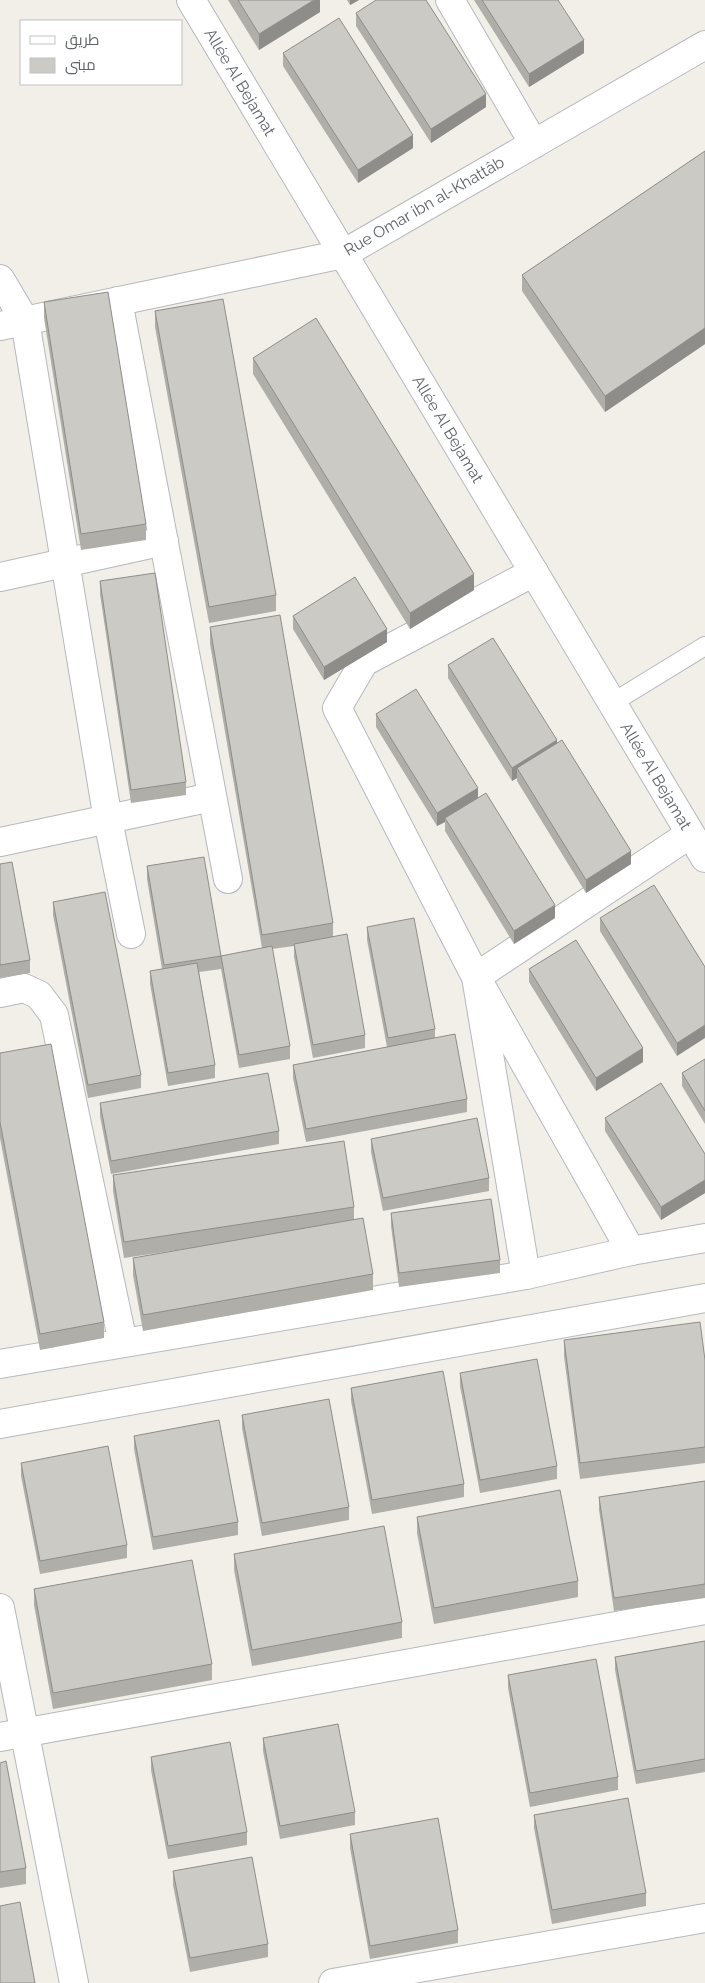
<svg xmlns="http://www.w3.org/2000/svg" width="705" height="1983" font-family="Raleway,Cairo,sans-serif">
<rect width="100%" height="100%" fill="#f1efe8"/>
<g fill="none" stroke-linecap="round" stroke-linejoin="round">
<!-- lane casing -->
<g stroke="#b5b8bc" stroke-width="20">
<polyline id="lane" points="612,703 705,646"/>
</g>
<!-- street casing -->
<g stroke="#b5b8bc" stroke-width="30">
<g id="street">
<polyline points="191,0 705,858"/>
<polyline points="450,0 534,144"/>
<polyline points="0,279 25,321 108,820 131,934"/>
<polyline points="118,301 228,879"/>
<polyline points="0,326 343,254 705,45"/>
<polyline points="534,572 364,662 337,708 476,977 631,1251"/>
<polyline points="0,577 164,541"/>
<polyline points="0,842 212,797"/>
<polyline points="0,993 24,988 39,995 54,1015 123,1343"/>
<polyline points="526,1275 476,977 690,834"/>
<polyline points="0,1608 74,1983"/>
<polyline points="0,1737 705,1610"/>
<polyline points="333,1983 705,1918"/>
</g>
</g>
<!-- secondary casing -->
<g stroke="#b6babf" stroke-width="30">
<g id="secondary">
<polyline points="0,1364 526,1275 631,1251 705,1238"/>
<polyline points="0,1424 705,1298"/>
</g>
</g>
<!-- lane -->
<use href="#lane" stroke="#fff" stroke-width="18"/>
<!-- street -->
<use href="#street" stroke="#fff" stroke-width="28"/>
<!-- secondary -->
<use href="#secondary" stroke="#fff" stroke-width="28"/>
</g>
<!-- wall -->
<g fill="#afaea9">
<polygon points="228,0 320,0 320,12 259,50"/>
<polygon points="347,0 359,0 350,5"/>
<polygon points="474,0 558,0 584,53 529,87"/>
<polygon points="356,13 486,107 431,143 356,26"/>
<polygon points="283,53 413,148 358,183 283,66"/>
<polygon points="705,151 705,344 605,412 522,291 522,275"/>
<polygon points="44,302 146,524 146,540 81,550 44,318"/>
<polygon points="155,311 276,595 276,611 209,623 155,327"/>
<polygon points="253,358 474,590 410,629 253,374"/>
<polygon points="100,581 186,782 186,795 131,803 100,594"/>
<polygon points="293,616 387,642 324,680 293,629"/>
<polygon points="210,627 333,923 333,937 365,1035 365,1048 313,1058 294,957 294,946 272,949 290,1046 290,1059 239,1068 221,969 199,972 215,1065 215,1078 168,1086 150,984 150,971 162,969 147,879 147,866 221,956 262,948 210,644"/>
<polygon points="448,665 557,743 631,864 586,893 517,781 517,778 512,781 448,678"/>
<polygon points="376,714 478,797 555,918 514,944 445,831 445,822 437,826 376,727"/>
<polygon points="0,864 30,960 30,973 0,978"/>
<polygon points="53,902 141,1075 141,1088 88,1098 53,915"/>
<polygon points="600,918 705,967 677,1056 600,931"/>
<polygon points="367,927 435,1029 435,1038 467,1099 467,1112 306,1142 293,1078 293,1065 387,1047 367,940"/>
<polygon points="529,969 643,1062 596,1091 529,982"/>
<polygon points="0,1053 104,1322 104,1338 40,1350 0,1138"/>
<polygon points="705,1059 705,1124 682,1086 682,1073"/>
<polygon points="100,1103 279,1131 279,1144 111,1174 100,1116"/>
<polygon points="605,1118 705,1154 705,1193 661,1220 605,1131"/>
<polygon points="371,1139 489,1178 489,1191 383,1211 371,1152"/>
<polygon points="113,1175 354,1207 354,1219 373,1274 373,1290 143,1331 133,1275 133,1258 211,1245 124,1258 113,1191"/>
<polygon points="391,1213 500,1260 500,1273 399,1287 391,1226"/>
<polygon points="564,1340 705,1360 705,1463 580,1479 564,1356"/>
<polygon points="460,1373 557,1466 557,1479 480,1493 460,1386"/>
<polygon points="351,1388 464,1484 464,1497 372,1514 351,1401"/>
<polygon points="242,1415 349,1507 349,1520 262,1536 242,1428"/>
<polygon points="134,1436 238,1522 238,1535 153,1550 134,1449"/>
<polygon points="21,1463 127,1545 127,1558 40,1574 21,1476"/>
<polygon points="705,1481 705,1598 614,1611 599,1510 599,1497"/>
<polygon points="417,1517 578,1581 578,1597 434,1624 417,1533"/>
<polygon points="234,1554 402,1622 402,1638 252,1666 234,1570"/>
<polygon points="34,1589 212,1664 212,1680 53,1709 34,1605"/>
<polygon points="705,1641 705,1772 636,1784 615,1670 615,1657"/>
<polygon points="508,1675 618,1777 618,1790 530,1807 508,1688"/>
<polygon points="263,1738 355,1812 355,1825 280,1839 263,1751"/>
<polygon points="151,1757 247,1832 247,1845 168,1859 151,1770"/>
<polygon points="0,1763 26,1868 26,1884 0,1888"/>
<polygon points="534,1815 646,1893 646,1906 552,1924 534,1828"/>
<polygon points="350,1834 458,1930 458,1943 370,1959 350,1848"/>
<polygon points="173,1871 268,1944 268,1957 190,1972 173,1885"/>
</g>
<!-- shaded-wall -->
<g fill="#8f8d8a">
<polygon points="314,0 320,0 320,12 259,50 259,34"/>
<polygon points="350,0 359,0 350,5"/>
<polygon points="584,40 584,53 529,87 529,74"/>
<polygon points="486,94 486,107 431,143 431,129"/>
<polygon points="413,135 413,148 358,183 358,170"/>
<polygon points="705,328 705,344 605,412 605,396"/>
<polygon points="474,574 474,590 410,629 410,613"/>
<polygon points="387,629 387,642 324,680 324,667"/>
<polygon points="557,740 557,753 517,768 517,778 512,781 512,768"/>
<polygon points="478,788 478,801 445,818 445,822 437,826 437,813"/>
<polygon points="631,851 631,864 586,893 586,880"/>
<polygon points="555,905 555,918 514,944 514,931"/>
<polygon points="705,1025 705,1038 677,1056 677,1043"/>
<polygon points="643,1048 643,1062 596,1091 596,1078"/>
<polygon points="705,1180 705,1193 661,1220 661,1207"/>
</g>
<!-- building -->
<g fill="#cccac5" stroke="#8f8d8a">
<polygon points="238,0 314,0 259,34"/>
<polygon points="376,0 426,0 486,94 431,129 356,13"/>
<polygon points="482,0 558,0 584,40 529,74"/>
<polygon points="339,18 413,135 358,170 283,53"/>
<polygon points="705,151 705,328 605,396 522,275"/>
<polygon points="108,292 146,524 81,534 44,302"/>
<polygon points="223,299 276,595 209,607 155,311"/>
<polygon points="316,318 474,574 410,613 253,358"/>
<polygon points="155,573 186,782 131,790 100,581"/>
<polygon points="355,577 387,629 324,667 293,616"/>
<polygon points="280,615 333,923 262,935 210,627"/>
<polygon points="493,638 557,740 512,768 448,665"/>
<polygon points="416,689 478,788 437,813 376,714"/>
<polygon points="562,740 631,851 586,880 517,768"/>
<polygon points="486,793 555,905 514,931 445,818"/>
<polygon points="204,857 221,956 164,965 147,866"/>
<polygon points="12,862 30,960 0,965 0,864"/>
<polygon points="654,885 705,967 705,1025 677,1043 600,918"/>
<polygon points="105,892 141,1075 88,1085 53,902"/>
<polygon points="414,918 435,1029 388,1038 367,927"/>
<polygon points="347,934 365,1035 313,1045 294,944"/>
<polygon points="576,940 643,1048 596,1078 529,969"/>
<polygon points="272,946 290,1046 239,1055 221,956"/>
<polygon points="197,963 215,1065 168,1073 150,971"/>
<polygon points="455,1034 467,1099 306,1129 293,1065"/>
<polygon points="51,1044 104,1322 40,1334 0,1122 0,1053"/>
<polygon points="705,1059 705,1111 682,1073"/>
<polygon points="268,1073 279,1131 111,1161 100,1103"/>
<polygon points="661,1083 705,1154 705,1180 661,1207 605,1118"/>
<polygon points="477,1118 489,1178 383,1198 371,1139"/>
<polygon points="344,1141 354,1207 124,1242 113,1175"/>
<polygon points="491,1199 500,1260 399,1273 391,1213"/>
<polygon points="363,1218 373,1274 143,1315 133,1258"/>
<polygon points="700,1322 705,1360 705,1447 580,1463 564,1340"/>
<polygon points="537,1359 557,1466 480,1480 460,1373"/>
<polygon points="443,1371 464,1484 372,1500 351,1388"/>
<polygon points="329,1399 349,1507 262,1523 242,1415"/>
<polygon points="219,1420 238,1522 153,1537 134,1436"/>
<polygon points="108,1446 127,1545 40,1561 21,1463"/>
<polygon points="705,1481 705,1584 614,1598 599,1497"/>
<polygon points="560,1490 578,1581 434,1608 417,1517"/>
<polygon points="384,1526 402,1622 252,1650 234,1554"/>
<polygon points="192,1560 212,1664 53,1693 34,1589"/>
<polygon points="705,1641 705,1759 636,1771 615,1657"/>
<polygon points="596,1659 618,1777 530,1793 508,1675"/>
<polygon points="338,1724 355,1812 280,1826 263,1738"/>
<polygon points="230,1742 247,1832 168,1846 151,1757"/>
<polygon points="6,1761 26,1868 0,1872 0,1763"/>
<polygon points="628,1798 646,1893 552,1910 534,1815"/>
<polygon points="438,1818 458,1930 370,1946 350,1834"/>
<polygon points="252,1857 268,1944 190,1958 173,1871"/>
<polygon points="20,1902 35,1983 0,1983 0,1906"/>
</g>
<g text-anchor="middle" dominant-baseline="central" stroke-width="5" stroke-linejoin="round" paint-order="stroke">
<!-- street labels -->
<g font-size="16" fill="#5f6368" stroke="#fff">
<text transform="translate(240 82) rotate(59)">Allée Al Bejamat</text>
<text transform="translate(424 206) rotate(-30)">Rue Omar ibn al-Khattâb</text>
<text transform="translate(448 429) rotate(59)">Allée Al Bejamat</text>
<text transform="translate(656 776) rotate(59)">Allée Al Bejamat</text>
</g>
</g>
<!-- legend -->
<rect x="20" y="20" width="162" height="65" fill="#ffffff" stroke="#bfc1c3"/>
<rect x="30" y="36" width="25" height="8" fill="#ffffff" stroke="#bfc1c3"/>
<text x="65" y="45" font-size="15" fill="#5f6368">طريق</text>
<rect x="30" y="58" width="25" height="15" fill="#cccac5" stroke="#bfc1c3"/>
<text x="65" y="70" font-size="15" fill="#5f6368">مبنى</text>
</svg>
